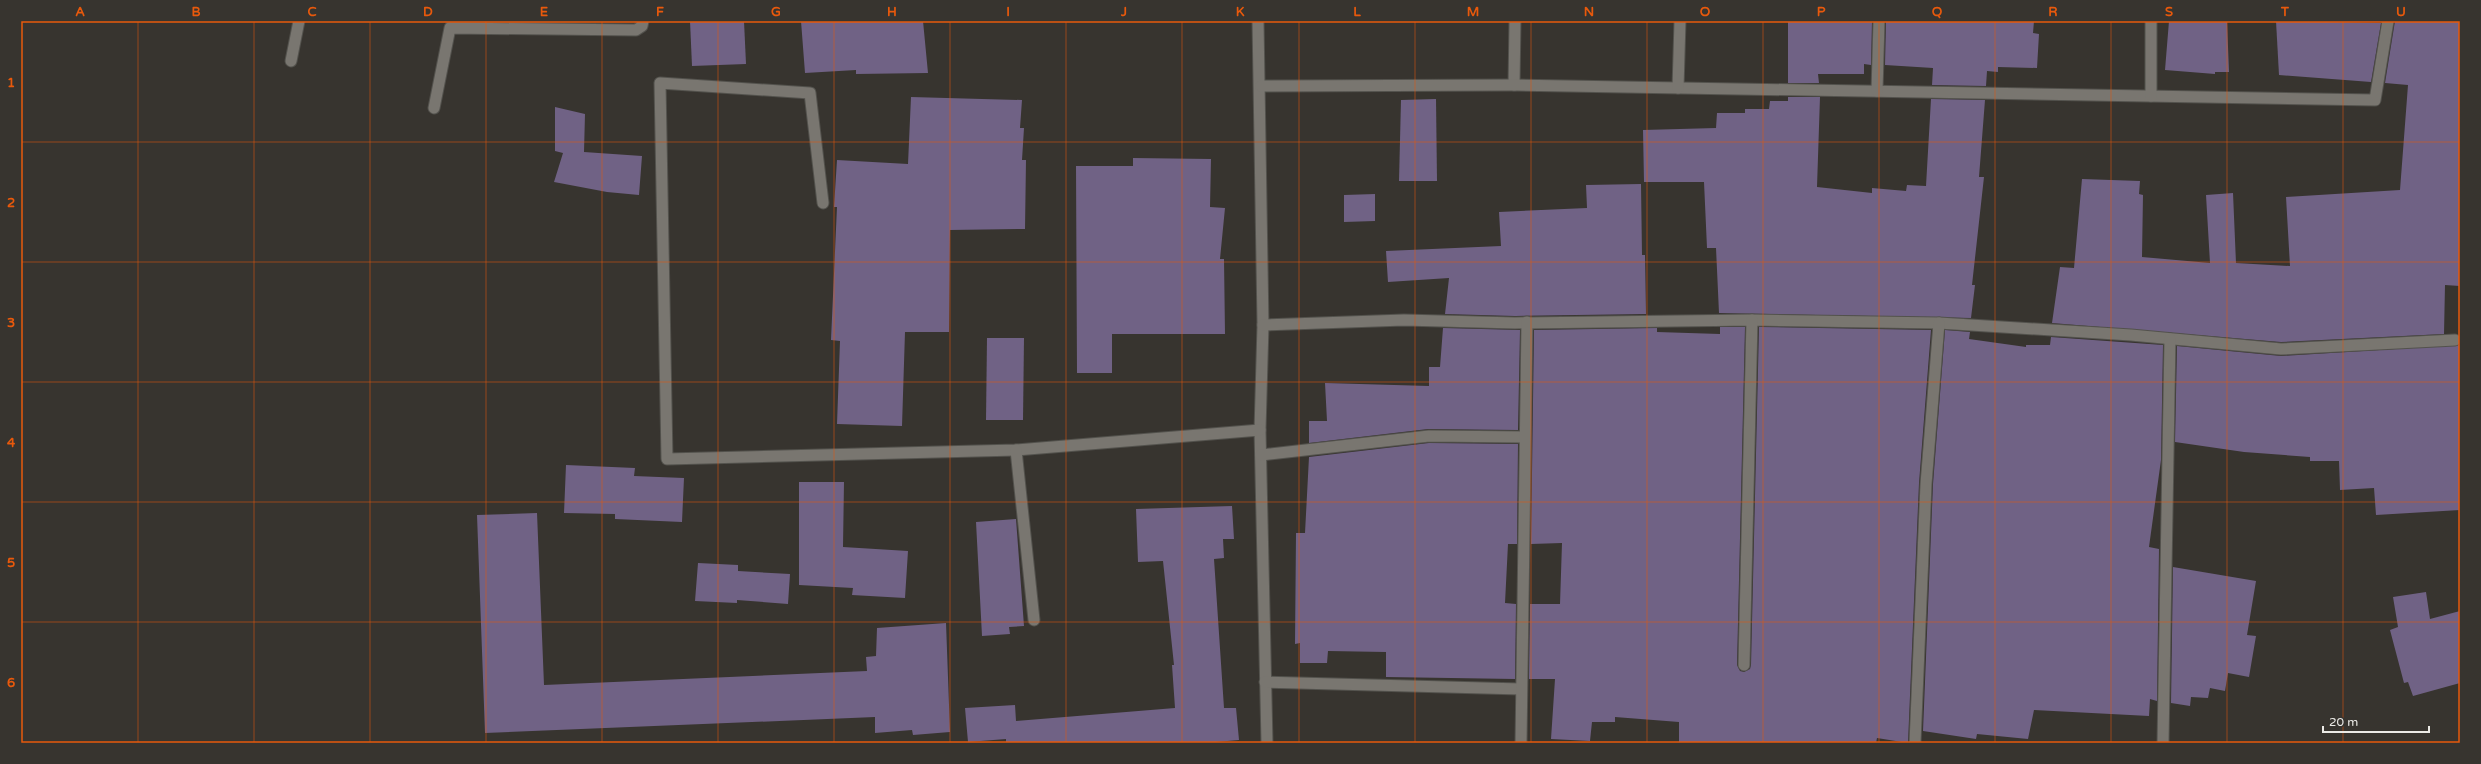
<svg xmlns="http://www.w3.org/2000/svg" width="2481" height="764" font-family="'Varela Round',sans-serif">
<rect width="100%" height="100%" fill="#37342f"/>
<!-- building -->
<g fill="#706285">
<polygon points="690,21 744,21 746,64 692,66"/>
<polygon points="801,21 923,21 928,73 856,74 856,70 805,73"/>
<polygon points="1788,21 1872,21 1871,65 1864,64 1864,74 1818,74 1819,83 1788,83"/>
<polygon points="1886,21 2034,21 2033,33 2039,34 2037,68 1998,67 1998,72 1987,71 1986,86 1932,85 1933,68 1885,65"/>
<polygon points="2169,21 2227,21 2229,72 2215,72 2215,74 2165,70"/>
<polygon points="2276,21 2381,23 2371,82 2279,75"/>
<polygon points="2395,21 2460,22 2460,286 2445,285 2444,334 2281,342 2052,323 2060,267 2074,268 2082,179 2140,181 2139,194 2143,195 2142,257 2210,263 2206,195 2233,193 2236,263 2290,266 2286,197 2400,190 2408,85 2385,83"/>
<polygon points="911,97 1022,100 1020,128 1024,128 1022,160 1026,160 1025,229 950,230 949,332 905,332 902,426 837,424 840,341 831,340 837,207 834,207 837,160 908,164"/>
<polygon points="1788,97 1820,97 1817,187 1872,193 1872,188 1906,191 1907,185 1926,186 1931,99 1985,100 1979,177 1984,177 1972,285 1975,285 1971,318 1719,313 1716,248 1707,248 1704,182 1644,182 1643,130 1716,128 1717,113 1745,113 1745,109 1769,109 1770,101 1788,101"/>
<polygon points="1436,99 1437,181 1399,181 1401,100"/>
<polygon points="555,107 585,114 584,152 642,156 639,195 607,192 554,182 563,153 555,151"/>
<polygon points="1133,158 1211,159 1210,207 1225,208 1220,259 1224,259 1225,334 1112,334 1112,373 1077,373 1076,166 1133,166"/>
<polygon points="1641,184 1642,255 1645,255 1646,314 1515,316 1445,314 1449,278 1388,282 1386,251 1501,246 1499,212 1587,208 1586,185"/>
<polygon points="1375,194 1375,221 1344,222 1344,195"/>
<polygon points="1720,327 1745,327 1737,665 1740,671 1744,672 1750,669 1751,665 1759,327 1931,330 1919,483 1908,743 1877,738 1876,743 1679,743 1679,722 1615,717 1615,722 1592,722 1590,741 1551,739 1555,679 1529,679 1530,604 1560,604 1562,543 1531,544 1534,330 1657,328 1657,332 1720,334"/>
<polygon points="1443,328 1520,330 1518,430 1428,429 1309,443 1309,421 1327,421 1325,383 1429,386 1429,367 1440,367"/>
<polygon points="1945,330 1970,332 1969,339 2026,347 2026,345 2050,345 2051,337 2163,345 2161,460 2149,547 2159,549 2157,701 2150,699 2149,716 2034,710 2028,739 1977,734 1976,739 1923,731 1933,484"/>
<polygon points="987,338 1024,338 1023,420 986,420"/>
<polygon points="2460,345 2460,510 2376,515 2374,488 2340,490 2339,461 2310,461 2310,457 2244,452 2175,442 2177,346 2281,356"/>
<polygon points="1429,443 1518,444 1517,544 1508,544 1505,603 1516,604 1515,679 1386,677 1386,652 1328,651 1327,663 1300,663 1300,643 1295,644 1296,533 1305,533 1309,457"/>
<polygon points="566,465 635,468 634,476 684,478 682,522 615,519 615,514 564,513"/>
<polygon points="799,482 844,482 843,547 908,551 905,598 852,595 853,588 799,585"/>
<polygon points="1232,506 1234,539 1223,539 1224,558 1214,559 1224,708 1236,708 1239,740 1204,743 1006,743 1006,739 968,742 965,708 1015,705 1016,721 1175,708 1172,665 1174,665 1163,561 1138,562 1136,509"/>
<polygon points="537,513 544,685 867,671 866,657 876,656 877,628 946,623 950,732 913,735 912,730 875,733 875,717 485,733 477,515"/>
<polygon points="1016,519 1024,626 1009,627 1010,634 982,636 976,522"/>
<polygon points="698,563 738,565 738,571 790,574 788,604 737,600 737,603 695,601"/>
<polygon points="2173,567 2256,581 2247,635 2256,636 2249,677 2228,673 2225,691 2210,688 2208,698 2191,697 2190,706 2171,703"/>
<polygon points="2426,592 2430,619 2460,611 2460,683 2413,696 2408,682 2404,683 2390,630 2398,627 2393,597"/>
</g>
<g fill="none" stroke-linecap="round" stroke-linejoin="round">
<!-- minor casing -->
<g stroke="#53524d" stroke-width="13">
<g id="minor">
<polyline points="1258,21 1263,325 1260,430 1267,743"/>
<polyline points="291,61 299,21"/>
<polyline points="1514,85 1515,21"/>
<polyline points="1261,86 1514,85 2375,100 2388,21"/>
<polyline points="1678,88 1680,21"/>
<polyline points="1877,91 1879,21"/>
<polyline points="2151,96 2151,21"/>
<polyline points="434,108 450,28 636,30 642,26 643,21"/>
<polyline points="823,203 810,93 660,83 667,459 1016,450 1260,430"/>
<polyline points="1263,325 1404,320 1515,323 1752,320 1939,323 2131,335 2281,349 2455,340"/>
<polyline points="1016,450 1034,620"/>
<polyline points="1261,455 1429,436 1524,437"/>
<polyline points="1744,665 1752,320"/>
<polyline points="1265,682 1521,689"/>
<polyline points="1521,743 1527,322"/>
<polyline points="1915,743 1926,484 1939,323"/>
<polyline points="2163,743 2170,339"/>
</g>
</g>
<!-- minor -->
<use href="#minor" stroke="#797670" stroke-width="11"/>
</g>
<!-- grid -->
<path fill="none" stroke="#e8590c" stroke-width="1" stroke-opacity="0.55" d="M138 21V743M254 21V743M370 21V743M486 21V743M602 21V743M718 21V743M834 21V743M950 21V743M1066 21V743M1182 21V743M1299 21V743M1415 21V743M1531 21V743M1647 21V743M1763 21V743M1879 21V743M1995 21V743M2111 21V743M2227 21V743M2343 21V743M21 142H2460M21 262H2460M21 382H2460M21 502H2460M21 622H2460"/>
<!-- border -->
<rect width="2481" height="764" fill="none" stroke="#37342f" stroke-width="44"/>
<!-- scale -->
<path d="M2323 726v6h106v-6" fill="none" stroke="#ebeae6" stroke-width="2"/>
<text x="2329" y="726" font-size="12" fill="#ebeae6" stroke="#37342f" stroke-width="3" paint-order="stroke">20 m</text>
<rect x="22" y="22" width="2437" height="720" fill="none" stroke="#e8590c" stroke-width="1.5"/>
<g font-size="13" text-anchor="middle" font-weight="bold" fill="#e8590c">
<text x="80" y="16">A</text>
<text x="196" y="16">B</text>
<text x="312" y="16">C</text>
<text x="428" y="16">D</text>
<text x="544" y="16">E</text>
<text x="660" y="16">F</text>
<text x="776" y="16">G</text>
<text x="892" y="16">H</text>
<text x="1008" y="16">I</text>
<text x="1124" y="16">J</text>
<text x="1240" y="16">K</text>
<text x="1357" y="16">L</text>
<text x="1473" y="16">M</text>
<text x="1589" y="16">N</text>
<text x="1705" y="16">O</text>
<text x="1821" y="16">P</text>
<text x="1937" y="16">Q</text>
<text x="2053" y="16">R</text>
<text x="2169" y="16">S</text>
<text x="2285" y="16">T</text>
<text x="2401" y="16">U</text>
<text x="11" y="87">1</text>
<text x="11" y="207">2</text>
<text x="11" y="327">3</text>
<text x="11" y="447">4</text>
<text x="11" y="567">5</text>
<text x="11" y="687">6</text>
</g>
</svg>
